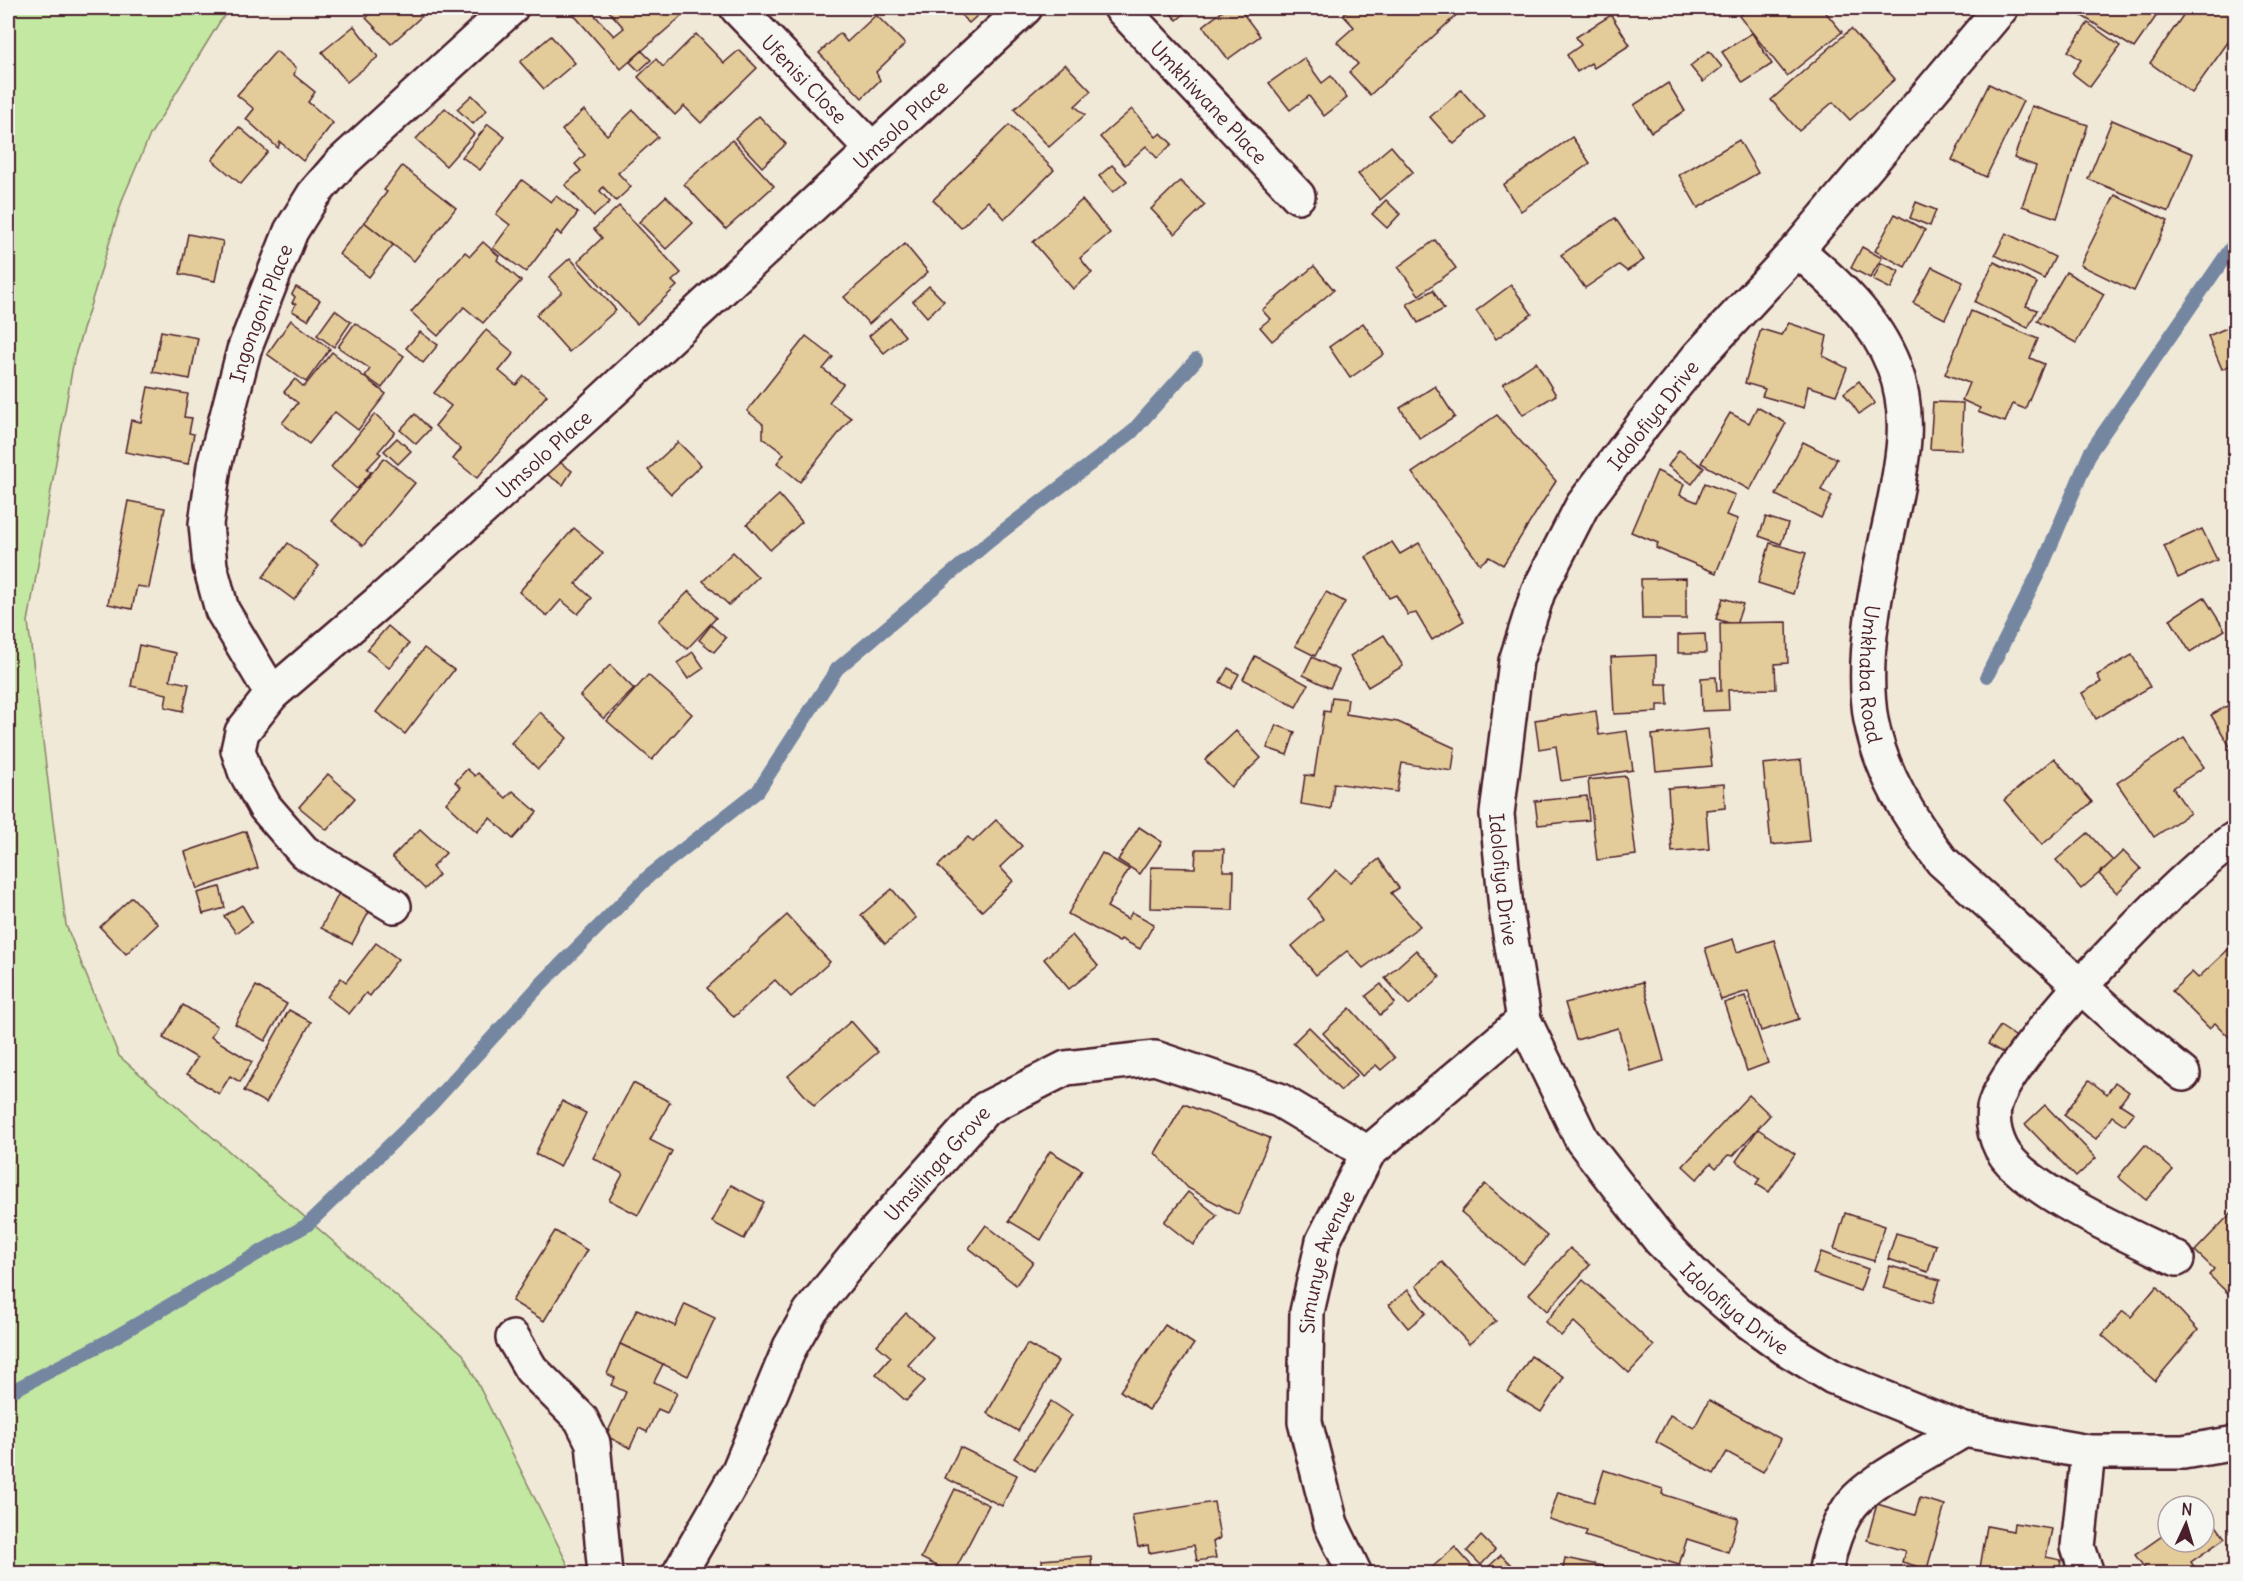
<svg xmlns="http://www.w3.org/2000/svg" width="2243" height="1581" font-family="Delius,sans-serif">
<rect width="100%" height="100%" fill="#f1e9d8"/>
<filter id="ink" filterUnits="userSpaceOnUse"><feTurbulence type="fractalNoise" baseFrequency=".0167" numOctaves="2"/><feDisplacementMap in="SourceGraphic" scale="12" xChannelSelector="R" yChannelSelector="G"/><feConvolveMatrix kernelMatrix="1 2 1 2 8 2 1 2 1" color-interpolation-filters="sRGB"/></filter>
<g filter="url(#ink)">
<!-- green -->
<polygon fill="#c3e8a2" stroke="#868466" stroke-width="1.5" points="8,8 231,8 219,23 150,135 123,198 74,359 28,622 66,925 119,1056 463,1354 572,1573 8,1573"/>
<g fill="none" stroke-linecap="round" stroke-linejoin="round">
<!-- stream -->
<g stroke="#7486a1" stroke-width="14">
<polyline points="1987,676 2043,564 2091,451 2236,241"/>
<polyline points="8,1393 108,1341 307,1225 430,1106 541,984 649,876 758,791 837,669 991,540 1131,433 1196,360"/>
</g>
</g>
<!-- building -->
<g fill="#e4cb9a" stroke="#4a1f2b" stroke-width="1.5">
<polygon points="377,8 414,8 422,16 391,44 366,18"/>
<polygon points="583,8 588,8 614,36 624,28 606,8 691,8 621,69 574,15"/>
<polygon points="954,8 986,8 969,23"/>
<polygon points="1165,8 1191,8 1177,20"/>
<polygon points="1227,8 1239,8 1260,36 1228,59 1203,26"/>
<polygon points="1351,8 1372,9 1464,8 1370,95 1349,72 1358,64 1337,42 1354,27 1343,15"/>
<polygon points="1751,8 1822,8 1842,32 1787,76 1739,16"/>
<polygon points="2069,8 2162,8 2134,48"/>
<polygon points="2188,8 2224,8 2236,15 2236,31 2192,93 2150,63"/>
<polygon points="876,15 905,44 876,72 880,80 862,98 819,53 840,33 847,42"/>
<polygon points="1611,15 1630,45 1594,68 1591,63 1577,72 1567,55 1581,45 1576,37"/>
<polygon points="2088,23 2120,46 2090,87 2072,73 2081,60 2068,51"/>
<polygon points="354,26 378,57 347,82 322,52"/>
<polygon points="1851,29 1895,79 1850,120 1833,102 1799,131 1771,100"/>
<polygon points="1752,33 1772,64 1743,83 1722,52"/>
<polygon points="696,34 724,63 739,50 757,68 701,123 684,106 675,115 638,77 656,59 663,67"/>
<polygon points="551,36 575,63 544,89 520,62"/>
<polygon points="276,51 296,68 294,75 315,92 308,102 333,123 303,161 280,142 278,148 246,119 254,109 237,95"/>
<polygon points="642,51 651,60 639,71 630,62"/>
<polygon points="1709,51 1722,67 1703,82 1690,66"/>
<polygon points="1304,58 1322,83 1331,76 1347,98 1324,116 1309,96 1290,110 1269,83"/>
<polygon points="1065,64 1091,91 1075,106 1085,115 1049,147 1014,109"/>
<polygon points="1668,83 1685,111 1651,132 1634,105"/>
<polygon points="1989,84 2023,101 1986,177 1952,160"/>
<polygon points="1461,90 1485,117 1454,144 1430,117"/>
<polygon points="472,95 487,110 473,124 457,109"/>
<polygon points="2032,106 2088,125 2057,218 2022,206 2036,166 2014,158"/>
<polygon points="445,108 474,134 446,166 416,139"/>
<polygon points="1132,109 1156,137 1161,133 1172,144 1157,158 1146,146 1125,165 1100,137"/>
<polygon points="584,110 607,135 633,110 658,137 618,173 631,187 616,201 603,187 600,191 610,202 594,216 565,185 581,171 575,164 585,155 562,130"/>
<polygon points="759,116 786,144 762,167 735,138"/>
<polygon points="2112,120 2193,154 2169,212 2088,179"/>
<polygon points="488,124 505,137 480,170 462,157"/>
<polygon points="1009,125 1054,170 1005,219 988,201 961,228 933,200"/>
<polygon points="239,127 268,152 241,184 212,160"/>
<polygon points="1572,137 1590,163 1521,211 1503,185"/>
<polygon points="732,140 774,186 726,229 684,184"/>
<polygon points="1739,140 1758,173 1698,208 1679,175"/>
<polygon points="1391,146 1413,172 1380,200 1358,174"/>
<polygon points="1112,165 1127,181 1113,192 1099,176"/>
<polygon points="402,166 456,208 414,261 364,222 387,192 384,190"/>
<polygon points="522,180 551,202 556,196 578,213 561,235 557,231 526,272 493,248 510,225 496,214"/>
<polygon points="1180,181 1205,205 1175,234 1151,209"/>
<polygon points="2115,195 2168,221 2134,291 2080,265"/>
<polygon points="666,196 693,223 666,249 639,222"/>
<polygon points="1082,200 1110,233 1080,258 1092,273 1073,289 1033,242"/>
<polygon points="1386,200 1400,214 1387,228 1372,214"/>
<polygon points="1916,202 1936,210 1930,226 1910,218"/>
<polygon points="619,206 681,273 672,281 677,286 637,324 578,261 602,238 594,229"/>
<polygon points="1895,214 1925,230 1905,267 1875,251"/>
<polygon points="1615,218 1644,260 1627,271 1619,265 1585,288 1561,255"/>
<polygon points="364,222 393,245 369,277 339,254"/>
<polygon points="2006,233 2055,257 2044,279 1995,255"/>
<polygon points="188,234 223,241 215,281 180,274"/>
<polygon points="1435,240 1456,268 1419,295 1398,267"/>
<polygon points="483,242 499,256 497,260 521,281 483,323 464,307 438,336 411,312 465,252 470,256"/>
<polygon points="905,244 928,272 869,324 844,297"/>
<polygon points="1862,247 1882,258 1870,278 1851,268"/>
<polygon points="570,258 616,310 569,352 536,315 562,292 549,277"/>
<polygon points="1994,262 2037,283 2026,306 2037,310 2028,328 1975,302"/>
<polygon points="1881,263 1899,271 1891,289 1873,280"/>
<polygon points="1314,266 1334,290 1272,341 1260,327 1270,319 1262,310"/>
<polygon points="1932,267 1963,282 1945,319 1913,303"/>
<polygon points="2066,272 2104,294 2076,343 2037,321"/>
<polygon points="1511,285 1532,314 1496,339 1476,311"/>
<polygon points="929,286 944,301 927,317 913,301"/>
<polygon points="296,287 320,300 308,320 292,311 296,304 292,303 295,297 292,294"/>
<polygon points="1433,290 1444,309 1418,323 1407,304"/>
<polygon points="335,310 351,322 334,347 317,335"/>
<polygon points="1971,311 2038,339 2030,358 2044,364 2025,409 2013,404 2005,422 1978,412 1980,408 1962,400 1969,383 1945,374"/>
<polygon points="890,318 905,336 884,353 869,336"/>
<polygon points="291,320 330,349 306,382 267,354"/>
<polygon points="355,323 404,356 382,388 365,376 370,369 338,347"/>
<polygon points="1363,323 1384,354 1350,378 1329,347"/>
<polygon points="1789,323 1827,336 1823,356 1847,368 1836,395 1808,386 1804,408 1762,396 1765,389 1745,383 1761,329 1781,335"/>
<polygon points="2236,324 2236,363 2222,369 2208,336"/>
<polygon points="486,330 514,353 499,371 516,385 524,376 547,395 477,478 453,459 461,449 435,426 451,406 434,393"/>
<polygon points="161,331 198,338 190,379 153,372"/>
<polygon points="420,332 438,345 423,363 406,348"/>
<polygon points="806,336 833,357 823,369 843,384 829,402 851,418 800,482 777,463 784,454 763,438 763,424 747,411"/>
<polygon points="332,352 386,394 358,430 335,412 309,444 282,423 298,403 284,392 295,379 304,387"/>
<polygon points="1536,362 1556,395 1523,415 1503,384"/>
<polygon points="1859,381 1875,403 1859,414 1844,393"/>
<polygon points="1435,386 1455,417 1420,439 1400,408"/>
<polygon points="148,387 188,394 184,417 192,418 189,433 194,434 188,464 125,452 131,420 141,422"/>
<polygon points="1933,402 1963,403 1961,450 1930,449"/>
<polygon points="1757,407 1786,423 1750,490 1701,463 1730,413 1749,423"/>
<polygon points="375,414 395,432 378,452 381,454 367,469 371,472 357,489 331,467"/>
<polygon points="415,414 430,429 416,444 400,430"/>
<polygon points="1497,415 1556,481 1503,565 1489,557 1480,564 1412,473"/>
<polygon points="397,438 411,451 398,464 384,451"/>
<polygon points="678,442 701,465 671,494 648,470"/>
<polygon points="1803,442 1837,459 1821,490 1832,496 1821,518 1776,495"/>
<polygon points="1679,450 1704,468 1692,484 1668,466"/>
<polygon points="384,458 415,483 363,546 332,521"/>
<polygon points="558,461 572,471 563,485 548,475"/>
<polygon points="1657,471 1684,484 1680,495 1697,502 1705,483 1735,495 1726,515 1738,519 1716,573 1656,548 1658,543 1631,532"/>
<polygon points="779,495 802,522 770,550 747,524"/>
<polygon points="128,501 165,508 149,588 137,586 132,609 108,604"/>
<polygon points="1766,517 1788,524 1781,544 1759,536"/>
<polygon points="574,528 603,553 576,584 592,598 578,614 561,600 547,616 519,592"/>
<polygon points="2202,529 2217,560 2178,578 2164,546"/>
<polygon points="1392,542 1400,554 1419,543 1464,621 1432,640 1416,613 1408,615 1396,595 1389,598 1366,557"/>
<polygon points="288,543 319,566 294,600 263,577"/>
<polygon points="1770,543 1806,553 1793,594 1758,583"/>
<polygon points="733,552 758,577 729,605 703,581"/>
<polygon points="1686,578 1686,619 1642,619 1641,579"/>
<polygon points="689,591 716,618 687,649 659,621"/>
<polygon points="1326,592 1345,602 1315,656 1295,646"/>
<polygon points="2204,597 2225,630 2190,652 2170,619"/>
<polygon points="1723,598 1743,604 1736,625 1716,619"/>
<polygon points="1787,622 1788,663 1775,664 1776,689 1728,690 1729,710 1702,711 1701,678 1716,677 1717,691 1721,691 1720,623"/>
<polygon points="711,625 726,638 714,652 699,640"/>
<polygon points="388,626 409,644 389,668 367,650"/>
<polygon points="1705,634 1706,653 1678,653 1678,635"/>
<polygon points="1384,635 1403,666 1368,687 1350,656"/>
<polygon points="139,645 176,653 170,680 189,684 183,711 165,707 167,694 131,686"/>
<polygon points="424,648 454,670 405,734 376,712"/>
<polygon points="693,652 704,668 688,679 677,663"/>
<polygon points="1656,655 1656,684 1667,684 1668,705 1658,705 1658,712 1614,714 1611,657"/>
<polygon points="2132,655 2150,687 2096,719 2082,693 2101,682 2097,675"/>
<polygon points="1255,656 1308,685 1296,707 1243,679"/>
<polygon points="1312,657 1339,670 1330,688 1303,675"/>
<polygon points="610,665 634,689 604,719 580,696"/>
<polygon points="1228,668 1239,674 1231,689 1220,682"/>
<polygon points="648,675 692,714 652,760 607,721"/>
<polygon points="1332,697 1348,699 1346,714 1398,722 1455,748 1452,771 1402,763 1397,792 1334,783 1331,809 1301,804 1305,775 1314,776 1324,711 1330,712"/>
<polygon points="2236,701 2236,745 2231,748 2211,715"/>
<polygon points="1596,711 1599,735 1627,731 1633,770 1561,781 1556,746 1539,749 1535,720"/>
<polygon points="540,712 567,738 538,769 511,743"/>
<polygon points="1276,725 1295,732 1287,755 1267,748"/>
<polygon points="1708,729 1712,766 1656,771 1652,735"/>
<polygon points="1236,731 1261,758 1231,787 1205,760"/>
<polygon points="2184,738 2204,767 2173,788 2190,813 2154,837 2117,783"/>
<polygon points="2054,758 2092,802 2042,845 2004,800"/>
<polygon points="1801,760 1809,841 1771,845 1763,764"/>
<polygon points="467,769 475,776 478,773 506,798 513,791 537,812 513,839 490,818 477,832 446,803 461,787 455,782"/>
<polygon points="328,774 355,798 327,830 299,807"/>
<polygon points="1626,776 1636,855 1597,860 1588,780"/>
<polygon points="1724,784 1725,808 1706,810 1709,849 1672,852 1668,788"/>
<polygon points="1587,796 1589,820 1538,825 1535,801"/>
<polygon points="996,820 1022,846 1000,867 1013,881 982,911 938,866 968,837 973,842"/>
<polygon points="1139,827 1162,842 1140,874 1118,860"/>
<polygon points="420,829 446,853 432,867 439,875 425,889 392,857"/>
<polygon points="246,831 258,868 197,889 185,852"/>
<polygon points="2088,833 2113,861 2081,889 2056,860"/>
<polygon points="1196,849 1224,849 1223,871 1234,871 1233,910 1150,908 1151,867 1195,868"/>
<polygon points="2123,851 2141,869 2117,893 2099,874"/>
<polygon points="1102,853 1129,869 1107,907 1128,919 1132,912 1154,924 1140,949 1121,939 1119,942 1068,914"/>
<polygon points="1379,859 1399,888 1391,893 1420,926 1363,968 1347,951 1316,975 1292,946 1323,919 1309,899 1336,870 1350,882"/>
<polygon points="220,887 225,908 203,914 197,893"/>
<polygon points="892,889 916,918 885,944 861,915"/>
<polygon points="340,891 371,908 352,944 321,928"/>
<polygon points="132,897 158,924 126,954 100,927"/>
<polygon points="242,905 252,922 236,933 224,916"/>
<polygon points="787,915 830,962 791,997 775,980 734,1017 707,988"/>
<polygon points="1072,935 1098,966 1069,989 1044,959"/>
<polygon points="1733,939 1737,952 1774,940 1799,1019 1761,1031 1748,991 1721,1000 1705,948"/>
<polygon points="2236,942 2236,1033 2230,1038 2215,1023 2209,1028 2172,991 2192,972 2198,978"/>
<polygon points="376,943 398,959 370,996 366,993 349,1014 327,997 341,978 346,982"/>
<polygon points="1416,950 1440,977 1409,1005 1385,978"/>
<polygon points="1643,982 1664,1061 1630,1071 1618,1028 1576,1040 1565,1003"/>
<polygon points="1381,984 1395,1003 1380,1015 1366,996"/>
<polygon points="256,986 287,1004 265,1041 235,1024"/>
<polygon points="1745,996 1768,1063 1747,1071 1724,1003"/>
<polygon points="183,1005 217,1026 211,1037 252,1062 240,1082 230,1076 219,1094 187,1074 197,1058 163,1038"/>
<polygon points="1350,1008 1395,1058 1381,1070 1376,1065 1362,1076 1323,1033"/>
<polygon points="289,1010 311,1022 266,1103 244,1091"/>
<polygon points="851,1021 878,1052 814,1106 788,1076"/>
<polygon points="2000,1026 2018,1038 2006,1055 1988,1044"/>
<polygon points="1309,1027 1357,1075 1341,1091 1293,1043"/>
<polygon points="2089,1080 2107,1094 2115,1082 2129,1092 2120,1104 2134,1113 2125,1125 2112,1116 2096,1139 2064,1115"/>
<polygon points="633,1083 670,1102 650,1140 672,1151 638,1215 609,1200 623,1174 593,1158"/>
<polygon points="1749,1095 1770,1115 1733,1156 1728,1155 1716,1168 1711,1163 1697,1179 1683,1166"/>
<polygon points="562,1101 586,1113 560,1167 535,1154"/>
<polygon points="1184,1104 1270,1138 1238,1215 1188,1188 1155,1153"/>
<polygon points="2045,1105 2096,1158 2076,1177 2025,1124"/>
<polygon points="1758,1129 1795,1154 1769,1192 1756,1184 1760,1178 1736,1161"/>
<polygon points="2145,1145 2173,1170 2146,1200 2118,1177"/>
<polygon points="1050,1151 1082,1170 1041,1240 1009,1221"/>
<polygon points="1485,1184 1547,1236 1523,1264 1461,1212"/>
<polygon points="731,1185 764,1202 744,1239 712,1222"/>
<polygon points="1188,1192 1217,1215 1193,1245 1164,1222"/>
<polygon points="2236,1208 2236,1300 2235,1300 2209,1275 2214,1269 2195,1251"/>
<polygon points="1845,1213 1885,1226 1874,1261 1834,1249"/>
<polygon points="986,1225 1033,1262 1016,1285 969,1248"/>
<polygon points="555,1231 587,1250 544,1321 512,1301"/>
<polygon points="1896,1233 1936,1245 1928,1272 1888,1259"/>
<polygon points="1570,1248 1590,1265 1547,1311 1529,1294"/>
<polygon points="1821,1252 1868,1269 1860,1291 1813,1274"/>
<polygon points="1442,1262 1496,1321 1469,1344 1416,1286"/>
<polygon points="1890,1266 1940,1280 1933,1303 1883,1288"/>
<polygon points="1583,1280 1654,1346 1629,1373 1574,1322 1561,1336 1545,1322"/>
<polygon points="2157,1286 2198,1330 2155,1381 2102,1335 2123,1311 2131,1317"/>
<polygon points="1408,1290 1426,1313 1408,1328 1389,1305"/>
<polygon points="685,1304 715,1318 688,1376 620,1344 637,1309 675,1326"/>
<polygon points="906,1313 933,1337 908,1365 925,1381 906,1401 876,1374 891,1357 877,1345"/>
<polygon points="1165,1325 1194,1344 1149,1410 1120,1391"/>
<polygon points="620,1344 663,1364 654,1382 677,1393 667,1413 658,1409 647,1432 639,1428 630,1448 606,1436 626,1392 611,1385 615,1378 607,1374"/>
<polygon points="1027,1344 1058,1361 1018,1431 987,1413"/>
<polygon points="1531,1356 1564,1377 1541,1412 1508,1392"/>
<polygon points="1709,1400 1781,1439 1763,1472 1727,1452 1714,1474 1656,1442 1670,1415 1694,1428"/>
<polygon points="1051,1401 1072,1415 1035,1471 1014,1458"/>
<polygon points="960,1447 1017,1475 1002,1506 945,1478"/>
<polygon points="1604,1470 1663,1489 1662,1494 1738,1518 1728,1552 1687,1539 1679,1565 1585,1536 1587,1531 1549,1519 1558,1492 1594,1502"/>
<polygon points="955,1489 989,1505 953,1574 921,1558"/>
<polygon points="1920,1498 1945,1505 1927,1569 1902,1562 1905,1551 1867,1540 1877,1504 1915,1515"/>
<polygon points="1214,1502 1220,1538 1213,1542 1216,1558 1197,1561 1194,1545 1149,1553 1148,1545 1138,1547 1132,1515"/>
<polygon points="2204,1509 2225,1538 2191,1562 2199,1574 2149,1574 2135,1555 2168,1532 2168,1542 2204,1542"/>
<polygon points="2014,1523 2052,1529 2046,1557 2061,1560 2059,1574 1979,1574 1987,1526 2013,1531"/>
<polygon points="1481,1536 1495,1550 1481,1565 1467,1551"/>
<polygon points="1455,1547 1479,1574 1432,1574 1429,1570"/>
<polygon points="1501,1555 1520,1574 1481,1574"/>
<polygon points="1091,1556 1092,1574 1043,1574 1042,1560"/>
<polygon points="1565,1558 1612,1568 1611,1574 1562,1574"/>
</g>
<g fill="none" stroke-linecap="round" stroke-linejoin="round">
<!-- minor casing -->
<g stroke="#4a1f2b" stroke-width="38">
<g id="minor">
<path id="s1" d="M737 8 872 149"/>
<path id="s2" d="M1121 8 1298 196"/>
<path id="s3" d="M2001 8 1797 250 1698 357 1645 422 1582 506 1538 592 1516 661 1497 814 1506 909 1524 1020 1582 1140 1660 1240 1698 1279 1738 1314 1785 1348 1833 1377 1964 1430 2088 1452H2183L2236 1443"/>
<path id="s4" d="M1797 250C1835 282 1875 318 1894 367 1913 416 1902 464 1892 514 1878 577 1860 656 1871 720 1881 773 1910 819 1942 861L2129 1030 2183 1074"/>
<path id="s5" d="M272 694 222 610 210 566 206 524 214 466 244 350 291 231 314 194 340 164 511 8"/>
<path id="s6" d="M394 906 304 852 265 807 245 771 238 750 242 732 272 694 386 596 592 410 1025 8"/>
<path d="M2177 1259C2135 1238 2021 1189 2001 1148 1995 1136 1992 1122 1994 1108 2004 1057 2187 867 2236 838"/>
<polyline points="513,1338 531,1369 581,1419 593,1443 605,1574"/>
<path id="s7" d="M679 1574 739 1470 790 1347 810 1312 874 1233 985 1109 1066 1068 1155 1058 1279 1100 1368 1153"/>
<path id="s8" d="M1355 1574 1331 1524 1305 1422 1307 1312 1323 1241 1368 1153 1524 1020"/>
<path d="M1825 1574C1829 1552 1836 1527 1849 1508 1867 1481 1934 1449 1964 1430"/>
<polyline points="2087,1574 2078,1547 2088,1452"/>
</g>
</g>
<!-- minor -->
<use href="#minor" stroke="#f6f6f2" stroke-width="33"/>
</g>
</g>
<g text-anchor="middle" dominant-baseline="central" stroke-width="6" stroke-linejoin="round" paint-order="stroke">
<!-- street labels -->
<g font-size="20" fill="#4a1f2b" stroke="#f6f6f2">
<text stroke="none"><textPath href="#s1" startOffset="98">Ufenisi Close</textPath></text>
<text stroke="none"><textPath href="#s2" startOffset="129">Umkhiwane Place</textPath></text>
<text stroke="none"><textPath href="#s6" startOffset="1143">Umsolo Place</textPath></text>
<text stroke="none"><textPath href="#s5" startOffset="404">Ingongoni Place</textPath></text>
<text transform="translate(1653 415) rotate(-52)">Idolofiya Drive</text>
<text stroke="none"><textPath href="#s6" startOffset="657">Umsolo Place</textPath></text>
<text stroke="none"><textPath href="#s4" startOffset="465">Umkhaba Road</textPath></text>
<text stroke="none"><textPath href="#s3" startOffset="1040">Idolofiya Drive</textPath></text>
<text stroke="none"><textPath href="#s7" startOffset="489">Umsilinga Grove</textPath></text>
<text stroke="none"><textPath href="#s8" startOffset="324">Simunye Avenue</textPath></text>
<text stroke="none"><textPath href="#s3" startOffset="1544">Idolofiya Drive</textPath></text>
</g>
</g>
<!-- margin -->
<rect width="2243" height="1581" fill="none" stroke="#f6f6f2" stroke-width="30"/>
<rect x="15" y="15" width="2213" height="1551" fill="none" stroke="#4a1f2b" stroke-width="2" filter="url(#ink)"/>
<!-- north arrow -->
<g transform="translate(2186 1524) rotate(4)"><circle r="28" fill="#f6f6f2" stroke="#b1a0a2" stroke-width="1.5"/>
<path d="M0-4.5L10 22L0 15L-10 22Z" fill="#4a1f2b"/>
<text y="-9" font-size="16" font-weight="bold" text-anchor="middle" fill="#4a1f2b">N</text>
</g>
</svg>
